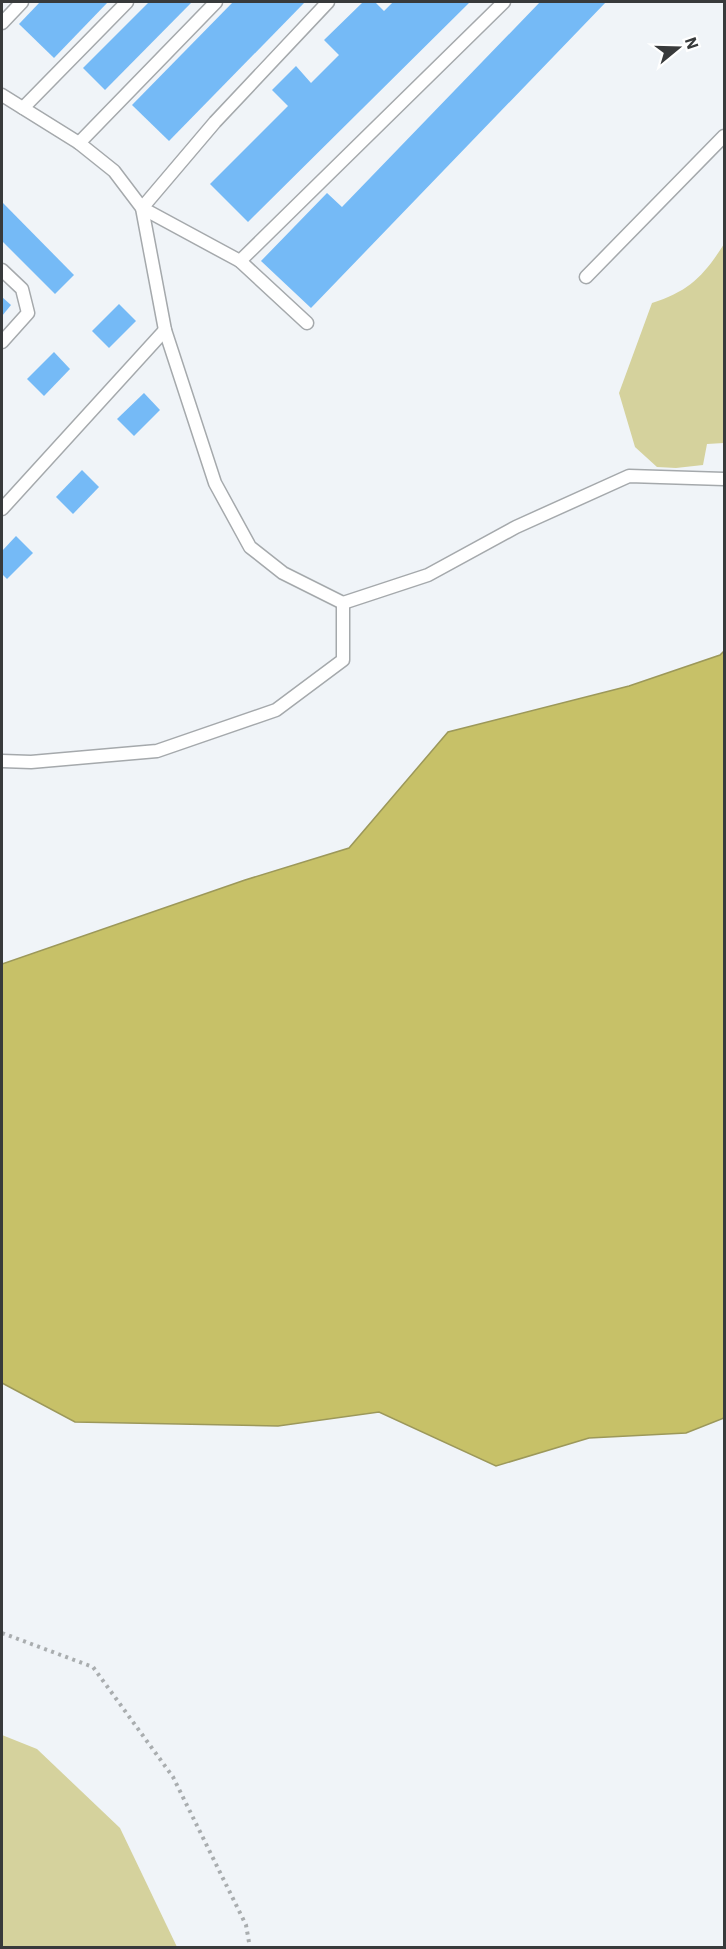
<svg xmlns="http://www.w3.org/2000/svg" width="726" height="1949" font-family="'IBM Plex Sans',sans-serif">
<rect width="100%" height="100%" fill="#f0f4f8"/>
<!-- green -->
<g fill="#d5d29d">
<path d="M724 244V443L707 444 703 465 676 468 657 467 635 447 619 393 652 303C689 291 703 277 724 244Z"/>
<polygon points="2,1735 37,1749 120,1828 177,1947 2,1947"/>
</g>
<!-- water -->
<polygon fill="#c7c168" stroke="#9c985a" stroke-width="1.5" points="724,651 724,1418 686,1433 589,1438 496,1466 379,1412 278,1426 75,1422 2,1383 2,964 245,880 349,848 448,732 629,686 720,655"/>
<!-- building -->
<g fill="#75baf6">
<polygon points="40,2 108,2 54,58 19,24"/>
<polygon points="149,2 192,2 105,90 83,68"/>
<polygon points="233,2 305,2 169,141 132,105"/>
<polygon points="363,2 375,2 384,11 393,2 470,2 248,222 210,184 288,106 272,90 296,66 311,83 339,55 324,40"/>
<polygon points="540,2 606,2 311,308 261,261 327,193 342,207"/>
<polygon points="2,202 74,275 55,294 2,241"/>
<polygon points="2,297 11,305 2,316"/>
<polygon points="119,304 136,321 109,348 92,331"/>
<polygon points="54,352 70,369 44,396 27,379"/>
<polygon points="144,393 160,410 134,436 117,419"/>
<polygon points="82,470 99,487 73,514 56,497"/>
<polygon points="16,536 33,553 7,579 2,574 2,551"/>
</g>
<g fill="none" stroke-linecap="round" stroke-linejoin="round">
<!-- lane casing -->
<g stroke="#a5a9ac" stroke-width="15">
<g id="lane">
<polyline points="328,2 215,122 142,208 240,261 504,2"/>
<polyline points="2,23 22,2"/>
<polyline points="2,95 79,143 114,171 142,208 165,330 215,483 250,547 283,573 343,603 428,575 516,527 629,476 724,479"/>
<polyline points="23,108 127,2"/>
<polyline points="79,143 216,2"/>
<polyline points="240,261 307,323"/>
<polyline points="2,270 22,289 28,313 2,342"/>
<polyline points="586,277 724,136"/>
<polyline points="2,509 165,330"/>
<polyline points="2,761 31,762 157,751 276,710 343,660 343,603"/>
</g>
</g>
<!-- path -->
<polyline stroke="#a9adaf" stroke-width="4" stroke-dasharray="3 4.5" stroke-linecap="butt" points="2,1633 93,1667 173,1777 246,1925 250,1948"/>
<!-- lane -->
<use href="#lane" stroke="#fff" stroke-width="12"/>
</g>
<!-- border -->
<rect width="726" height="1949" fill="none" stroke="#383a3b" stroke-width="6"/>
<!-- north arrow -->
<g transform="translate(678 48) rotate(71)" stroke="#ffffff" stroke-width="4.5" paint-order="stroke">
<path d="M0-4.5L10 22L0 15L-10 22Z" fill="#383a3b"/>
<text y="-9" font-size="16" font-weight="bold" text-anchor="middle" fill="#383a3b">N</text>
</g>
</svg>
